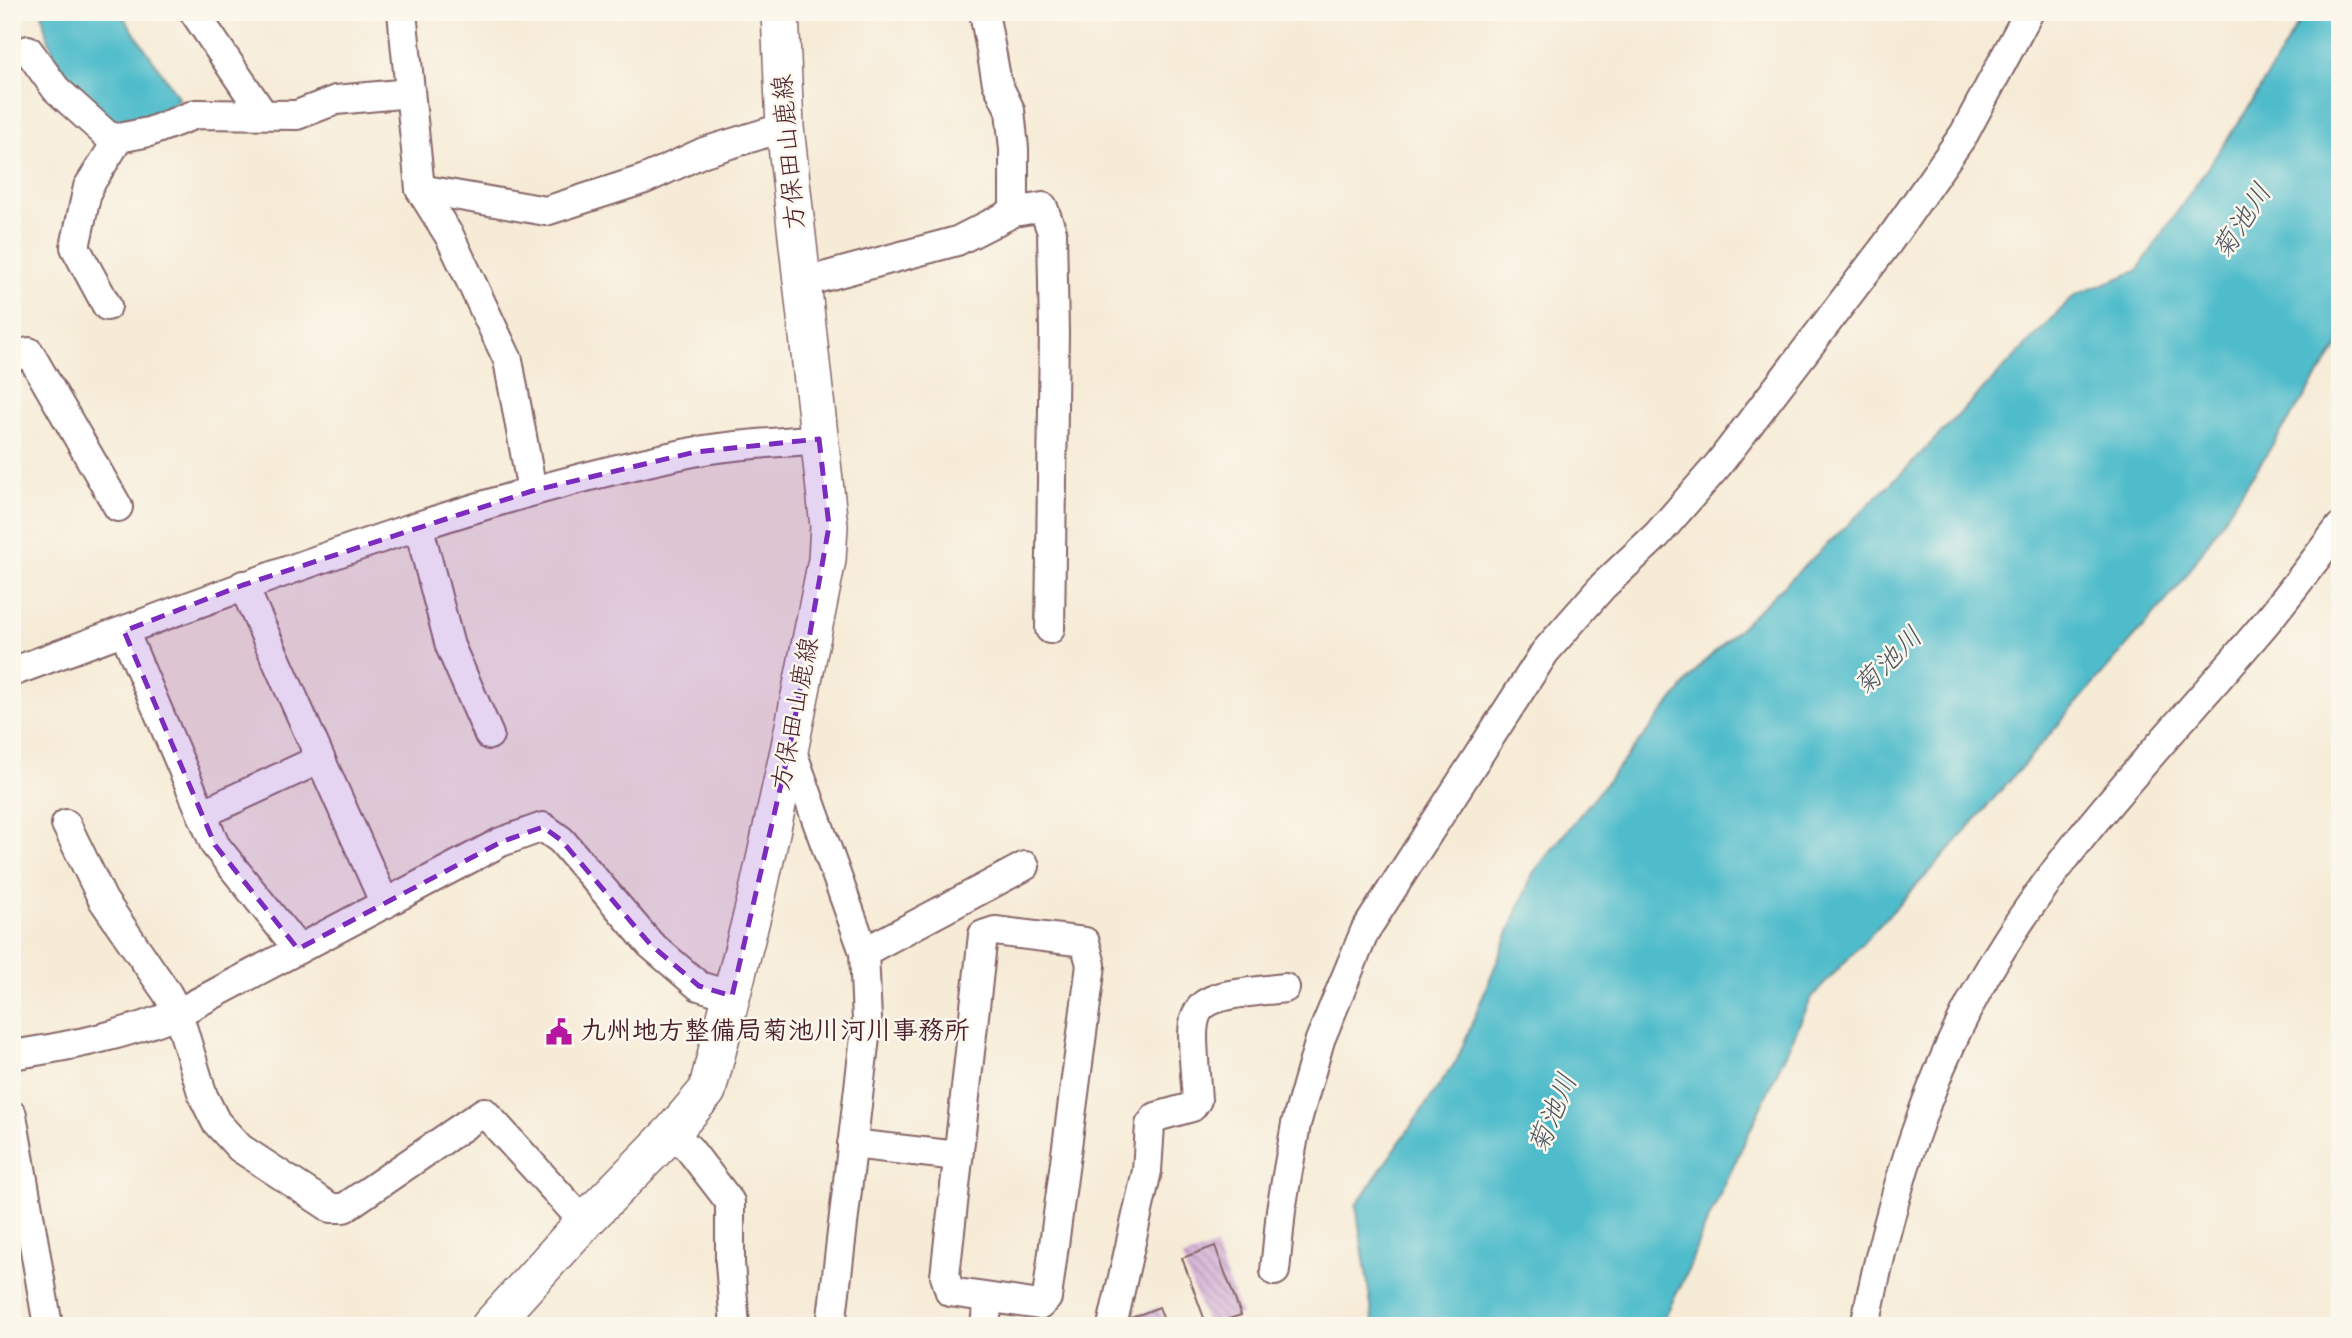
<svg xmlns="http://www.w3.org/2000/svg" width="2352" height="1338" font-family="Mynerve,'Klee One',sans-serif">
<defs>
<pattern id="building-back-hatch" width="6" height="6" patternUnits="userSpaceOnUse" patternTransform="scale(1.75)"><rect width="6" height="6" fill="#d2aed5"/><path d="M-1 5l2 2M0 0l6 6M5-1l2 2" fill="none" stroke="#ac8dad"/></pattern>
</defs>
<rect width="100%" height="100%" fill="#fbf7ec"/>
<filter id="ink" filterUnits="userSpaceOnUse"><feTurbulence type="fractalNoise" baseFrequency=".0143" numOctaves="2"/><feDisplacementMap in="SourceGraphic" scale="14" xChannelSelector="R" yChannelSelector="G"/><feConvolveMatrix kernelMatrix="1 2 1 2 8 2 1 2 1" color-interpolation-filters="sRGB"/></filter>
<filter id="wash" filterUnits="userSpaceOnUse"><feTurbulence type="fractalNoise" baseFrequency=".00686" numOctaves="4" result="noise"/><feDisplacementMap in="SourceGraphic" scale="28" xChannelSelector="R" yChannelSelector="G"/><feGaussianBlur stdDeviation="1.57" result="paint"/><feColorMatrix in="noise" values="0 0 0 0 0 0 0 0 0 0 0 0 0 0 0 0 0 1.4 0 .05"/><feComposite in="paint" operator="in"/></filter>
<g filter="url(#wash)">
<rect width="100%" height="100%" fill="#f6ebd7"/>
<!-- water -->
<g fill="#50bccb" stroke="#4d6e7b" stroke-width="2">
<path d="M42 12H120L179 98C156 125 141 123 107 121 75 86 48 62 42 12Z"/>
<polygon points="2305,12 2340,12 2340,343 2180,585 1935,866 1812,997 1699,1240 1687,1273 1660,1326 1374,1326 1356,1205 1457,1060 1533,873 1702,664 1909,466 2075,295 2137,271 2251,104"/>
</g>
<g id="blocks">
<!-- building -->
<g fill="url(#building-back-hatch)">
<polygon points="1215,1246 1241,1315 1207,1326 1182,1258"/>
<polygon points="1159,1307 1166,1326 1129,1326 1131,1318"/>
</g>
</g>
</g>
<g filter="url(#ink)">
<use href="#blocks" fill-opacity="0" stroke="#866667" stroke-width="2"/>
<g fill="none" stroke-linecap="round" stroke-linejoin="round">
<!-- minor casing -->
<g stroke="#866667" stroke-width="32">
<g id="minor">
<polyline points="194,12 263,114"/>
<polyline points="402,12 420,189 450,237 508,360 532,491"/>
<polyline points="984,12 997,83 1010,110 1014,149 1014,212"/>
<polyline points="28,50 56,89 108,136 119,138 149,132 196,114 297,115 336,100 410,93"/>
<polyline points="420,189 546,211 645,179 704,152 785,127"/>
<polyline points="801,283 957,241 1014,212 1043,207 1052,232 1054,332 1050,629"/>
<polyline points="107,306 75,247 88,187 119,138"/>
<polyline points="12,357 29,352 118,507"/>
<polyline points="419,528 450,646 489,735"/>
<polyline points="243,585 385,904"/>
<polyline points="124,631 215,845 298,949"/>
<path d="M12 672C235 590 459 500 693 452 734 444 778 443 819 439"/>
<polyline points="790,746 864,952 867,1020 831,1326"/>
<polyline points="202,814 320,759"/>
<polyline points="66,824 103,900 167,993 178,1013 203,1096 216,1122 240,1148 331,1208 344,1208 484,1112 584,1222"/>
<polygon points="995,931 1085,942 1091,965 1047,1298 1040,1305 950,1292 945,1276 983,935"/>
<polyline points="864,952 1025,866"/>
<path d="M12 1055C70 1046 123 1036 178 1013L501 842 543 827 561 840 650 944 699 986 732 996"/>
<polyline points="12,1115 48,1326"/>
<polyline points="672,1132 690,1150 730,1202 730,1263 735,1326"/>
<polyline points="852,1144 958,1156"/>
<polyline points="1275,1271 1281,1210 1296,1124 1320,1040 1365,931 1545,652 1603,586 1657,535 1718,465 1887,244 1964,134 2029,12"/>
<polyline points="985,1326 988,1299"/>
<path d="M1112 1326 1147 1171 1150 1125 1156 1117 1192 1107 1197 1100C1190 998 1180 999 1285 988"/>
<path d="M1865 1326C1890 1199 1928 1070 1996 958 2069 838 2168 738 2258 632 2287 598 2313 562 2340 527"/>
</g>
</g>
<!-- major casing -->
<g stroke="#866667" stroke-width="40">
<polyline id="major" points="490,1326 584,1222 672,1132 707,1091 757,896 790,746 827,560 829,526 785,127 780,12"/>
</g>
<!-- minor -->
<use href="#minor" stroke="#fff" stroke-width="28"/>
<!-- major -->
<use href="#major" stroke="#fff" stroke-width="37"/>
</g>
</g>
<!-- marked area -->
<path fill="#7b2cbf" fill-opacity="0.2" stroke="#7b2cbf" stroke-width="5" stroke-dasharray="14 9" stroke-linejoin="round" d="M819 439 829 526 790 746 732 996 699 986 650 944 561 840 543 827 501 842 298 949 215 845 124 631 243 585 532 491 695 452Z"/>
<!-- icons -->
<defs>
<g id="civic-bare" transform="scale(2.1)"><path d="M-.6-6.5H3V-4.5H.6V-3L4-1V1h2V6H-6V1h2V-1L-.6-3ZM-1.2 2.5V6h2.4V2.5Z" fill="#b5179e" stroke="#fbf7ec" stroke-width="2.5" paint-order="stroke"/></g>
</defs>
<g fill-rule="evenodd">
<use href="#civic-bare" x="559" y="1032"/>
</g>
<g text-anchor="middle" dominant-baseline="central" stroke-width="5" stroke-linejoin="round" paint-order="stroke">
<!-- street labels -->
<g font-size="26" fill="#4a1f2b" stroke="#fbf7ec">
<text transform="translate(790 152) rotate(-95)">方保田山鹿線</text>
<text transform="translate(796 714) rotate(-79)">方保田山鹿線</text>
</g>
<!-- poi labels -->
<g font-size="26" font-weight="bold" fill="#4a1f2b" stroke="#fbf7ec" text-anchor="start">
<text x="580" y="1032">九州地方整備局菊池川河川事務所</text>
</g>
<!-- water labels -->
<g font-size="28" font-style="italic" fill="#4c5663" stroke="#fbf7ec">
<text transform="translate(2243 222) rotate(-57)">菊池川</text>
<text transform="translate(1889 662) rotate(-45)">菊池川</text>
<text transform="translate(1554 1114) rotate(-67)">菊池川</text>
</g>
</g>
<!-- margin -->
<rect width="2352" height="1338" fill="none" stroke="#fbf7ec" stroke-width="42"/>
</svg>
